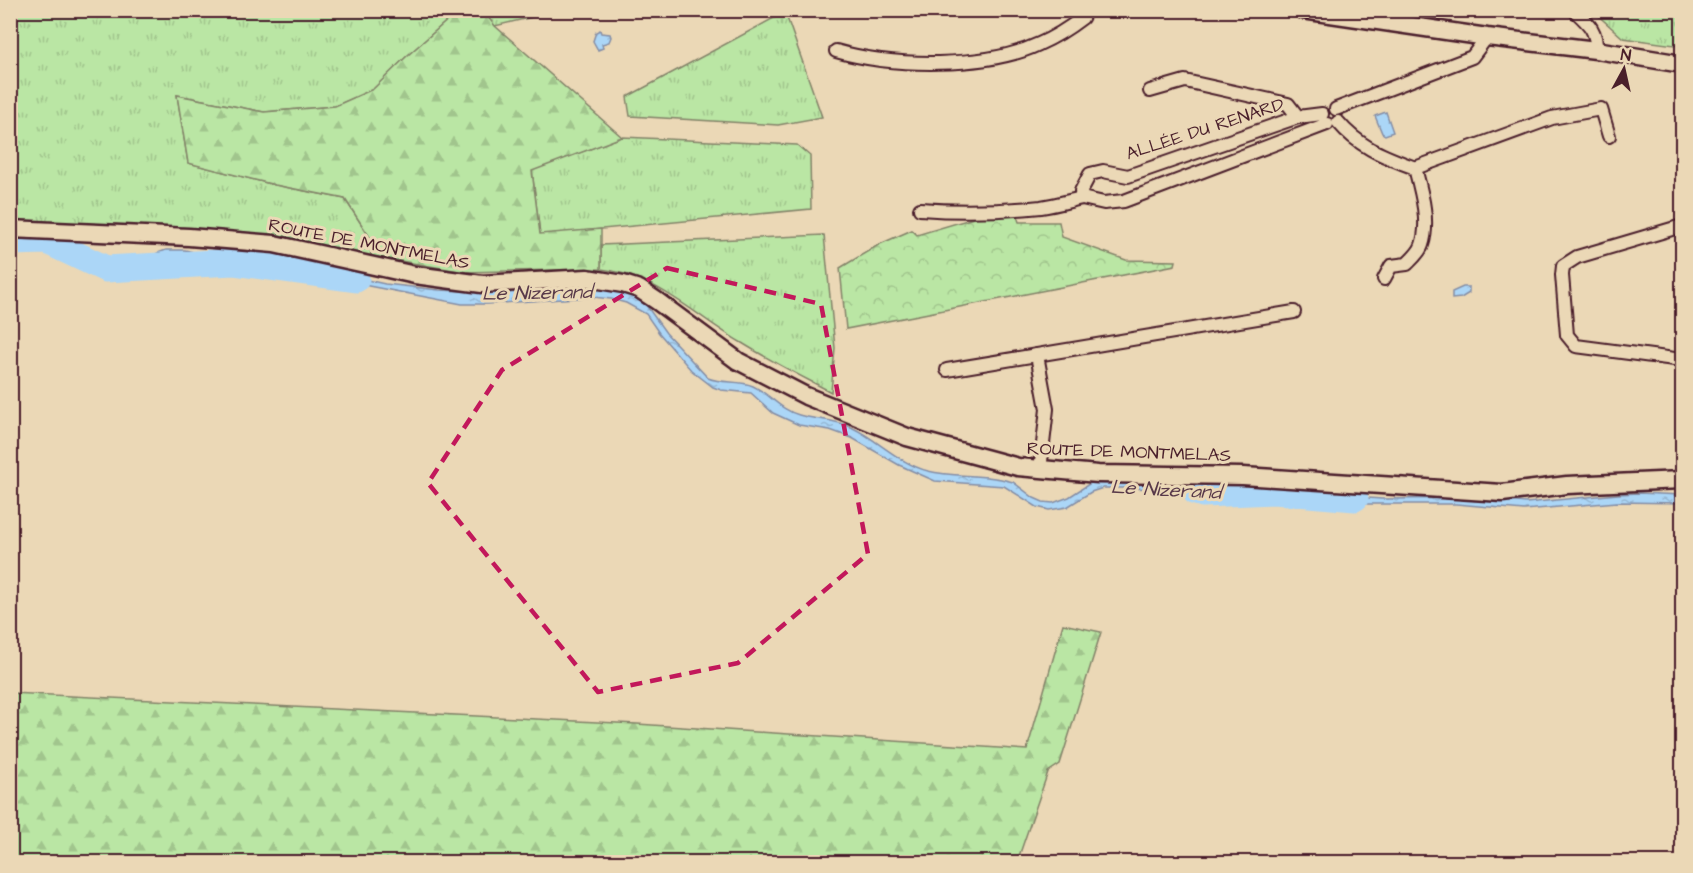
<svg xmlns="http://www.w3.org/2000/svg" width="1693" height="873" font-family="'Architects Daughter',sans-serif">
<defs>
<pattern id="grass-tufts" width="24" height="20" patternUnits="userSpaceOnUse" patternTransform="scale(1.5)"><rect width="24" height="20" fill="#bae6a4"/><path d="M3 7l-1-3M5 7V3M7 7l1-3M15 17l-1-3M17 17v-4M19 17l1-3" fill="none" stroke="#a1c58d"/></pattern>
<pattern id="forest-firs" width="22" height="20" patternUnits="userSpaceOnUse" patternTransform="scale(1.5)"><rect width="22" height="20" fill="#bae6a4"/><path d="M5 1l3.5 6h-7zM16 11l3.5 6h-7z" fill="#a1c58d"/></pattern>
<pattern id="park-crowns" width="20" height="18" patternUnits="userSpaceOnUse" patternTransform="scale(1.5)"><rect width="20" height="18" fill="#bae6a4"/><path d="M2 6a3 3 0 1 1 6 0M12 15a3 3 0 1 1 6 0" fill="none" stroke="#a1c58d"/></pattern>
<pattern id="water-ripples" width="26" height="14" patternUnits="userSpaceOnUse" patternTransform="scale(1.5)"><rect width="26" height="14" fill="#abd6f7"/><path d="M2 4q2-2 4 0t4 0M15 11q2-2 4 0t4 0" fill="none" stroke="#95b7d4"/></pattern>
</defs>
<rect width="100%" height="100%" fill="#ebd8b6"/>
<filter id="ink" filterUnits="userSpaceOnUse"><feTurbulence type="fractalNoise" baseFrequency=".0167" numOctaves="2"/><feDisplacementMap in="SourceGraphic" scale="12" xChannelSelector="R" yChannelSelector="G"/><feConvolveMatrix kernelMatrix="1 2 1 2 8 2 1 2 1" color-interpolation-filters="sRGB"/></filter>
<g filter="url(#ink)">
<!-- grass -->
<g fill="url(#grass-tufts)" stroke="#828268" stroke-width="1.5">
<polygon points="11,11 458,11 407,56 373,90 335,106 264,112 177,95 188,163 275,185 345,199 371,239 371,256 274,236 171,227 11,221"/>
<polygon points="483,11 558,11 495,26"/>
<polygon points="1593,11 1682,11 1682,46 1623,38"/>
<polygon points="785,12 822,117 778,125 630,116 627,97"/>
<polygon points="622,137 797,145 810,156 811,209 540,235 532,170"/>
<path d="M824 235 835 348 831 392C801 376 771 361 742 343 695 316 657 275 601 269V245Z"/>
</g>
<!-- forest -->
<g fill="url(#forest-firs)" stroke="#828268" stroke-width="1.5">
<polygon points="458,11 483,11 495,26 622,137 532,171 540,234 601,229 601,269 465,272 371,256 371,239 345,199 275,185 188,163 177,95 264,112 335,106 373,89 407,56"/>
<polygon points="1063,624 1101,632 1060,764 1048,772 1017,862 11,862 11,693 637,724 1027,750"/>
</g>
<!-- park -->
<polygon fill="url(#park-crowns)" stroke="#828268" stroke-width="1.5" points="1017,216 1019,222 1059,222 1062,237 1126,260 1176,261 1175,265 846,329 840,268 880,244 912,230 917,235 977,217"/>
<!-- water -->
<g fill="url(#water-ripples)" stroke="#848da5" stroke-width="1.5">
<polygon points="600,30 601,33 610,34 611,37 609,42 602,44 603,48 598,50 593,41 596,32"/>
<polygon points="1386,112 1393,132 1385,135 1382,133 1375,116"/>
<path d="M11 237 51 239 88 261 100 264 130 263 166 250H185L248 264 286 261 318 274H340L385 284 439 290 507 293 585 287 619 292 632 296 646 305 666 333 708 378C722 384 740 380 753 386 770 394 780 410 799 415 817 420 836 419 853 428 878 440 900 464 928 471 952 477 977 474 1001 479L1013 482 1034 498 1043 502 1053 503 1069 497 1092 482H1172L1202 490 1244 484 1314 488 1353 497 1382 499 1480 498 1526 503 1618 494 1639 493 1682 495V503L1617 502 1524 510 1456 504H1359L1340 502 1317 494 1278 492 1232 493 1215 498 1202 499 1166 490 1134 488H1103L1091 492 1067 507 1049 510 1037 507 1004 486 935 481 899 465 852 438 830 430 799 425 773 413 751 393 721 390 713 387 691 370 659 333 646 314 626 303 611 299 593 297 487 304H462L353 283 311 278 290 269 251 268 216 260 182 258 124 275H100L80 269 53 250 43 247 11 246Z"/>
<polygon points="1463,287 1469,287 1469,293 1461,298 1452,299 1452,292"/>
</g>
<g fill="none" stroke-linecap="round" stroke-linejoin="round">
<!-- river -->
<g stroke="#abd6f7" stroke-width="27">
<polyline points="10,242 47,241 106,269 233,262 356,279"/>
<polyline points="1196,492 1203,494 1274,491 1355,498"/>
</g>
<!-- street casing -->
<g stroke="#4a1f2b" stroke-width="16">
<g id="street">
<path d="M1574 10C1588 23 1597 30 1596 50"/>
<path d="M836 51C892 67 986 69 1039 44 1055 37 1069 28 1082 18L1086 10"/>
<polyline points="1150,91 1185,81 1288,104 1298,117"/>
<polyline points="1336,109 1472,57 1487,37"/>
<polyline points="1322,114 1298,117 1128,176 1103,171 1090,174 1081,191 1082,198 1104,203 1124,201 1327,124"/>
<path d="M1338 122C1360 148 1384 156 1415 168 1421 191 1430 221 1422 245 1420 252 1412 259 1407 264L1391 266 1384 279"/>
<polyline points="1415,168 1552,118 1601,109 1609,136"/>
<path d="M920 209C958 212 1002 211 1041 207 1055 205 1069 201 1082 198"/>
<polyline points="1682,226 1577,257 1563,266 1562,275 1567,335 1576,346 1682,360"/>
<polyline points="1037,355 1047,409 1040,470"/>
<polyline points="947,370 1294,312"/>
</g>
</g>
<!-- secondary casing -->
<g stroke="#4a1f2b" stroke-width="21">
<g id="secondary">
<polyline points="1303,10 1487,37 1596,50 1682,64"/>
<polyline points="10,229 189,237 274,244 415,275 482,284 587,278 623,284 639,289 657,301 738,361 806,396 907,437 1018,467 1098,474 1243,476 1502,493 1567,485 1682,480"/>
</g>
</g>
<!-- street -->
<use href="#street" stroke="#ebd8b6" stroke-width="12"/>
<!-- secondary -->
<use href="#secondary" stroke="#ebd8b6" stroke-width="16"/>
</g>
</g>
<!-- marked area -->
<path fill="none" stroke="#c2185b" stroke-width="4.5" stroke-dasharray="12 8" stroke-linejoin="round" d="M667 268 821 304 868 554 738 663 598 692 428 483 502 370Z"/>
<g text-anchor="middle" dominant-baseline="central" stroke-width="6" stroke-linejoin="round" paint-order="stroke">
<!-- street labels -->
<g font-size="18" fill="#4a1f2b" stroke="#ebd8b6">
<text transform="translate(1205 129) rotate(-18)">ALLÉE DU RENARD</text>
<text transform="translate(369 244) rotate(11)">ROUTE DE MONTMELAS</text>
<text transform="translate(1129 452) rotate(2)">ROUTE DE MONTMELAS</text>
</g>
<!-- water labels -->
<g font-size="20" font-style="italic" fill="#593a4a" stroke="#ebd8b6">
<text transform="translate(537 293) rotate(-1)">Le Nizerand</text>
<text transform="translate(1166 490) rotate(3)">Le Nizerand</text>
</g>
</g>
<!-- margin -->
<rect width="1693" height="873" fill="none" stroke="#ebd8b6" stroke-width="36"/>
<rect x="18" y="18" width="1657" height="837" fill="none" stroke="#4a1f2b" stroke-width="2" filter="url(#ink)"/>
<!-- north arrow -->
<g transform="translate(1624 69) rotate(8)" stroke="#ebd8b6" stroke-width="4.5" paint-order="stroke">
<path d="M0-4.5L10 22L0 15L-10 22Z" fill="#4a1f2b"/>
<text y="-9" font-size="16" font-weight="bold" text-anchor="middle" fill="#4a1f2b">N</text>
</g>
</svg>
